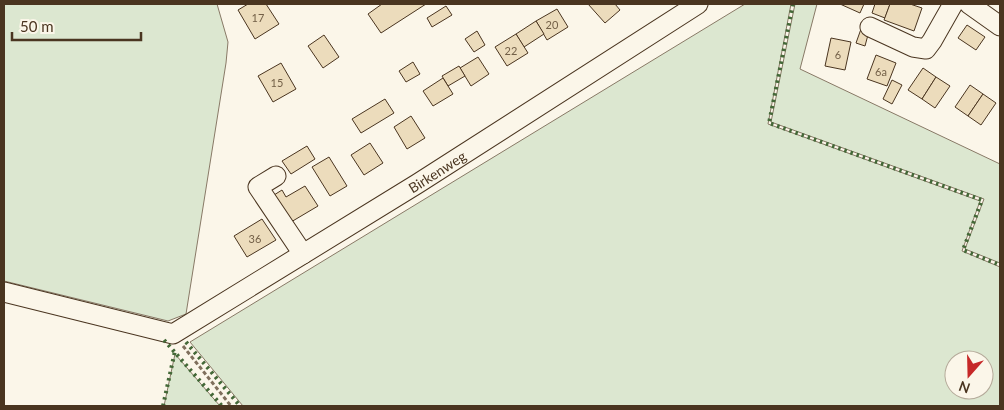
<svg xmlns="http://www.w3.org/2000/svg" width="1004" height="410" font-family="Lato,sans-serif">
<rect width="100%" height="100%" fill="#fbf6e9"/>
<!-- green -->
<g fill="#dce7d0" stroke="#887966" fill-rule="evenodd">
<polygon points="4,4 217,4 228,42 226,63 186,314 168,321 4,281"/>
<path d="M745 4H791L768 124 980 201 962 251 1000 267V406H243L190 342ZM954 360H984V390H954Z"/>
<polygon points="795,4 817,4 800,69 1000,164 1000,263 965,249 984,199 771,122"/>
<polygon points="175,354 220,406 164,406"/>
</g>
<!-- building -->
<g fill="#ecdcbc" stroke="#4a3520">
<polygon points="248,4 266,4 279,24 255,39 238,10"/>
<polygon points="382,4 426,4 381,33 368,14"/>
<polygon points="588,4 615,4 620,10 605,23"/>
<polygon points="840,4 864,4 860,13"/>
<polygon points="875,4 890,4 885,18 872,13"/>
<polygon points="890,4 910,4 922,8 914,31 884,20"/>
<polygon points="446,6 452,15 432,27 427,18"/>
<polygon points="557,9 568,27 547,40 536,21"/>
<polygon points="536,21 544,34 524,47 516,34"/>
<polygon points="967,25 985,37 976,50 958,38"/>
<polygon points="861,29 869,31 865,46 856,43"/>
<polygon points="477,31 485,45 474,52 465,39"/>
<polygon points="516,34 528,53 507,66 495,47"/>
<polygon points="324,35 339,57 323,68 308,46"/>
<polygon points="831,38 851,42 845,70 825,66"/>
<polygon points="876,55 896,63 887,86 867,79"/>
<polygon points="478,57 489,74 471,86 460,68"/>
<polygon points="413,62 420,74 406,82 399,71"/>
<polygon points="281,63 296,89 273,102 258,76"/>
<polygon points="459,66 465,76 448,86 442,76"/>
<polygon points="923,68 936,77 922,99 908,90"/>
<polygon points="936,77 950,86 935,108 922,99"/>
<polygon points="443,78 453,94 433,106 423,91"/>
<polygon points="892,80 902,85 892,104 883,99"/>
<polygon points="970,85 983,94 968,116 955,107"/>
<polygon points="983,94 996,103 981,125 968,116"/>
<polygon points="385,99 394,113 361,133 352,119"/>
<polygon points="411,116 425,138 407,149 394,127"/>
<polygon points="370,143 383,163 364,175 351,155"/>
<polygon points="307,146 315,159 291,174 282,161"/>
<polygon points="329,157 347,186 330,196 312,167"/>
<polygon points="305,186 318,206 291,222 274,195 282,190 286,197"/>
<polygon points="262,219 276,240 247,257 234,236"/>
</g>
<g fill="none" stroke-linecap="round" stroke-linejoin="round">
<!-- minor casing -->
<g stroke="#4a3520" stroke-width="21">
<g id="minor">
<polyline points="969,4 1000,26"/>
<polyline points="870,27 913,47 926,49 932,41 953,4"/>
<polyline points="276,176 258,187 303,254"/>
<path id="s1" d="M4 292 173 334 417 184 698 4"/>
</g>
</g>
<!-- path -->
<polyline stroke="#7f6f5c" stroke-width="3" stroke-dasharray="4 2.5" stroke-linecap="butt" points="183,346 231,406"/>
<!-- minor -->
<use href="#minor" stroke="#fbf6e9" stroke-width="19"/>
<!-- hedge -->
<g stroke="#436837" stroke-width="4" stroke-dasharray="2.5 4" stroke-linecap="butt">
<polyline points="793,4 769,123 982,200 963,250 1000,265"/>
<polyline points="164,340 222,406"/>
<polyline points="186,342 240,406"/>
<polyline points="163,406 175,351"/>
</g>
</g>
<g text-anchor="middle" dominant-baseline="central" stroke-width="4" stroke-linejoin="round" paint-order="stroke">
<!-- number labels -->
<g font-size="11" fill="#725f47">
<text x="258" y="17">17</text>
<text x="552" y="24">20</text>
<text x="511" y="50">22</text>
<text x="838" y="54">6</text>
<text x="881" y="71">6a</text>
<text x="277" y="82">15</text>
<text x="255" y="238">36</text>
</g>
<!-- street labels -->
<g font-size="14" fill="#4a3520" stroke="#fbf6e9">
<text stroke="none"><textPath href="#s1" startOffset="484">Birkenweg</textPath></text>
</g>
</g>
<!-- border -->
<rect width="1004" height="410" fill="none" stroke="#4a3520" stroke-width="10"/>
<!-- north arrow -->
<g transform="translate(969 375) rotate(200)"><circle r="24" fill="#fbf6e9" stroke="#b4a999"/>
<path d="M0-4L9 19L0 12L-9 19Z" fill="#c62828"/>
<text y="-8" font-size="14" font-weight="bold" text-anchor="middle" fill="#4a3520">N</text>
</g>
<!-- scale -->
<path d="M12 32v8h129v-8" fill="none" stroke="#4a3520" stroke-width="2.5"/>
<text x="20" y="32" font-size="15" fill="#4a3520" stroke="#fbf6e9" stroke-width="4" paint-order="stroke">50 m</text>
</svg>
